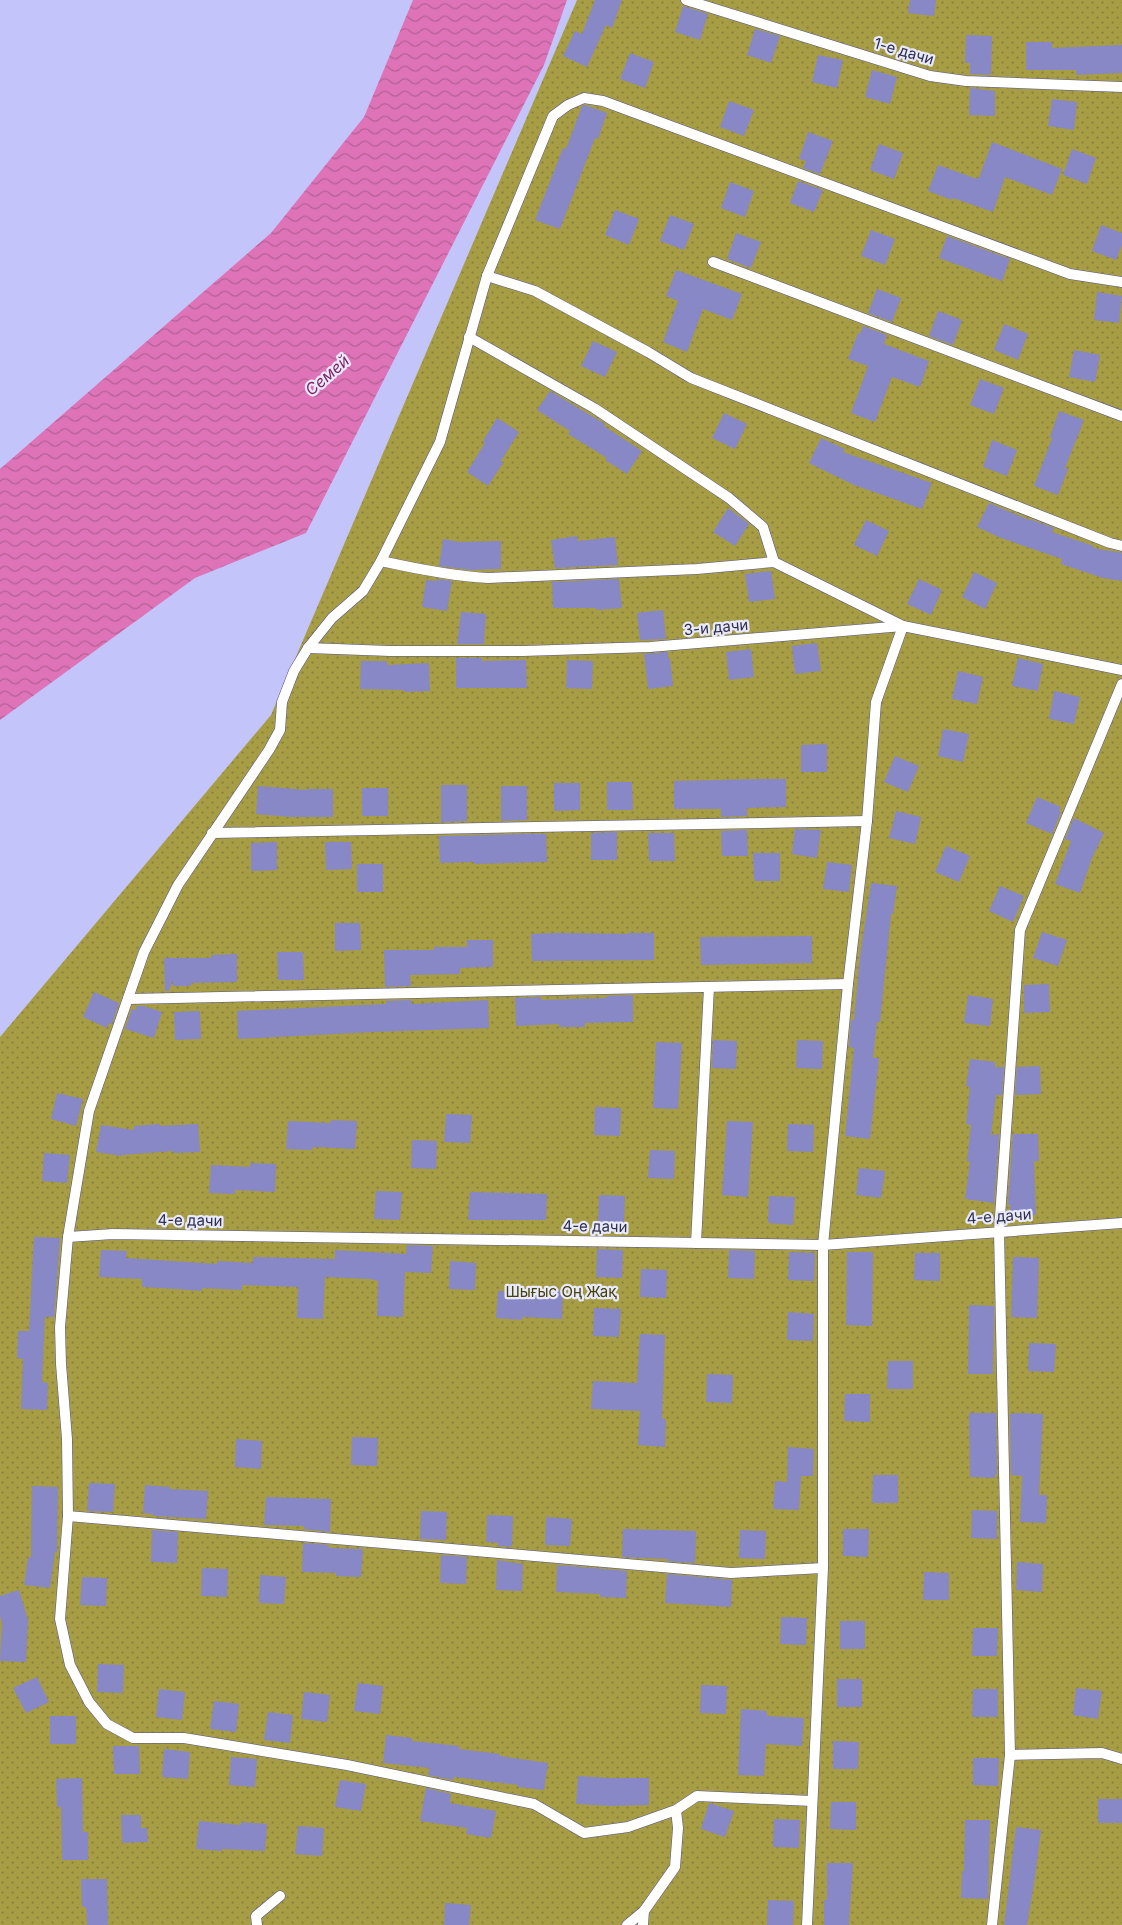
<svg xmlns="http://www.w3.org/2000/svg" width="1122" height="1925" font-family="Inter,sans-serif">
<defs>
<pattern id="garden-dots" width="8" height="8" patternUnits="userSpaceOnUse" patternTransform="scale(1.25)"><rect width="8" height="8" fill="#a79d45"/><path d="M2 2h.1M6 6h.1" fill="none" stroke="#88803c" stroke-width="1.8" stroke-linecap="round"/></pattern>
<pattern id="water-waves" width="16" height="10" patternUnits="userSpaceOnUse" patternTransform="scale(1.25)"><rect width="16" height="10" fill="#de74b7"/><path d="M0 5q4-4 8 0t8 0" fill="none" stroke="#b46097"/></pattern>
</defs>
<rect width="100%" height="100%" fill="#c3c5fa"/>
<!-- garden -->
<polygon fill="url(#garden-dots)" points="577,0 1122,0 1122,1925 0,1925 0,1037 271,715"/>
<!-- water -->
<polygon fill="url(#water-waves)" points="413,0 567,0 544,65 306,533 195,578 0,720 0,469 271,233 364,117"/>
<!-- building -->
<g fill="#8888c6">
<polygon points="595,0 622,0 612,28 606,25 587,67 563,56 575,31 582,34"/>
<polygon points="910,0 936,0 934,16 908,13"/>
<polygon points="683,6 708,14 700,40 675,32"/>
<polygon points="755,29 780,36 771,63 747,55"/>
<polygon points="966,35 992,36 991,75 970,74 970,63 965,63"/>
<polygon points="1026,42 1052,42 1052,48 1122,45 1122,73 1076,75 1076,70 1026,70"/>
<polygon points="630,53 654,62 645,88 620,79"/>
<polygon points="818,55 843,60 837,88 812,82"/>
<polygon points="872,70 897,77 890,104 865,97"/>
<polygon points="970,88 995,91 995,116 969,115"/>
<polygon points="1052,99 1077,102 1074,130 1048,126"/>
<polygon points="729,101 754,110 744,136 720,127"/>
<polygon points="585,105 607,113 598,139 595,138 560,229 535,220 563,148 566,149 582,106"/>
<polygon points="808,132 833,141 820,174 803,168 806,161 799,159"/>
<polygon points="992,142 1062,169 1052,195 1005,177 993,212 953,198 952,200 928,191 938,165 977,179 978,177 979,178"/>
<polygon points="879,144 903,153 894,179 870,170"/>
<polygon points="1072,149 1096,158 1087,184 1063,175"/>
<polygon points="798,181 823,190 814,212 790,203"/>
<polygon points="730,182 754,191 745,217 721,208"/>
<polygon points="615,210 639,219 629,245 605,235"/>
<polygon points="670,215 694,224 684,250 660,241"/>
<polygon points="1101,225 1122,233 1122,245 1116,260 1092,251"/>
<polygon points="871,230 895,239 885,265 861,256"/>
<polygon points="736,233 761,242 751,268 727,259"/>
<polygon points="947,236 1010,259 1002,281 939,258"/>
<polygon points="676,270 742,294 732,320 703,309 687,352 663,342 678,301 666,296"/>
<polygon points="877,289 901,298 892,322 868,313"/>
<polygon points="1097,292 1122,296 1119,323 1094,320"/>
<polygon points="938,311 962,320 953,345 929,336"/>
<polygon points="1004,324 1028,334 1018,360 994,350"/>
<polygon points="863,326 887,335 884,344 929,361 920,387 892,377 875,422 851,413 868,366 848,359 858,333 860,334"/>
<polygon points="593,341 617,352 605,377 581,366"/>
<polygon points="1074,350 1100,355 1095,382 1069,377"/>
<polygon points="980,379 1004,388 994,414 970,405"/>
<polygon points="550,391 605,424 604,426 642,451 627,474 605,460 607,458 568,434 570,431 537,410"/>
<polygon points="1059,411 1084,420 1065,468 1068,469 1058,495 1034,486 1052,438 1050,437"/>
<polygon points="724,413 747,424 735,449 712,438"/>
<polygon points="497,418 519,432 501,461 503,463 488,486 467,472 485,443 483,441"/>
<polygon points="821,438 845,449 843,452 932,483 922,509 854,485 809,463"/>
<polygon points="992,440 1017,450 1007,476 983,467"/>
<polygon points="989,503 1029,520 1029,519 1054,528 1052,532 1094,546 1093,548 1122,553 1122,581 1103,578 1061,564 1062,559 1001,538 977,527"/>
<polygon points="728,508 749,524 735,546 713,532"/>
<polygon points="866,520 889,531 877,556 854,545"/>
<polygon points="577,536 578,541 615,537 618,565 555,568 551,540"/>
<polygon points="443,539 460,542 501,541 501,569 471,570 439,566"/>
<polygon points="771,571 775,599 749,602 745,574"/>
<polygon points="974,572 997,583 985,609 962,597"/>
<polygon points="437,579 452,581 447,611 422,607 426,580 437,581"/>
<polygon points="619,579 622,608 596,610 596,608 553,608 552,582"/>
<polygon points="919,579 942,590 931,615 907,604"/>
<polygon points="663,610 666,639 640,640 637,613"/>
<polygon points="461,612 486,614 484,644 457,644"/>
<polygon points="817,643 821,671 795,674 792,646"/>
<polygon points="751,649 754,677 729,680 726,652"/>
<polygon points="668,652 668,659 670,658 673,686 648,689 644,654"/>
<polygon points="456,658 482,658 482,661 526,660 527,688 456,688"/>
<polygon points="1018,658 1043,664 1038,691 1012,686"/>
<polygon points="567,660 593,661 592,689 566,688"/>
<polygon points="361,661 387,661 387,665 429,663 430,691 404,692 404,690 360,689"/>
<polygon points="958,671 983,677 977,704 952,699"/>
<polygon points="1054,691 1080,697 1074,724 1049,719"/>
<polygon points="943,729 969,734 963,762 938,756"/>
<polygon points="827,744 827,772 801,772 801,745"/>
<polygon points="895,756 919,766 908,792 884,782"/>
<polygon points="760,779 786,779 786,807 747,808 747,816 721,817 721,809 674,809 674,781"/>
<polygon points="607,782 632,782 633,810 607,810"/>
<polygon points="554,783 580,783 580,810 554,811"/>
<polygon points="441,785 467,785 467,821 441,822"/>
<polygon points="258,786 307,790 307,789 333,789 333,817 291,817 256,814"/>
<polygon points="501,786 527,786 527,820 501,821"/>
<rect x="362" y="788" width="26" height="28"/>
<polygon points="1037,797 1061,807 1059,811 1061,812 1052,834 1026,823"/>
<polygon points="896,811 921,817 915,844 889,838"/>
<polygon points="1074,818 1104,833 1092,858 1080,893 1055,884 1071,841 1065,839"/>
<polygon points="795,829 821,830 817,858 792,854"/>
<polygon points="747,830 748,856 722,856 721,831"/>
<polygon points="617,832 617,860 591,860 591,833"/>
<polygon points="648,833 674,833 675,861 649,861"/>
<polygon points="527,834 546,834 547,862 474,864 474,862 440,863 439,836"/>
<polygon points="277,842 277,870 251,871 251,843"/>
<polygon points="325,842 351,842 352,869 326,870"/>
<polygon points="946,846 970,856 959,882 935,872"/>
<polygon points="753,853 780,853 780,881 754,881"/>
<polygon points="827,862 852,865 849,892 823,889"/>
<rect x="357" y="864" width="26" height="28"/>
<polygon points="871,883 897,886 893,914 891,914 880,1022 877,1022 873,1058 879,1058 870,1139 845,1136 854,1048 849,1047 851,1020 854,1020 860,956"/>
<polygon points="1000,886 1024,896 1013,922 989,911"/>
<polygon points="335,923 360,923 361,950 335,951"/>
<polygon points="1042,932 1067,940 1058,966 1033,958"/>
<polygon points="558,933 628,934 628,933 654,933 654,960 532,961 531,934"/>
<polygon points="812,936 812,963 701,965 700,937"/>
<polygon points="467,940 493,940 493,967 460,968 460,974 410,975 411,986 385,987 384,950 434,950 434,947 467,947"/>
<polygon points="277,952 303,952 304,980 278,980"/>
<polygon points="237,954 237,982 191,983 191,986 173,986 173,980 169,991 165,991 164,958 211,958 211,955"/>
<polygon points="1049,984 1050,1012 1024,1013 1024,985"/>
<polygon points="94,992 119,1003 112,1024 109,1023 107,1028 83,1017"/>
<polygon points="633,995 633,1022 585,1023 585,1027 559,1027 559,1024 516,1026 515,998 541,997 541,1000 607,998 607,996"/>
<polygon points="968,995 993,999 990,1026 964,1023"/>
<polygon points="411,1000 412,1004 488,1000 489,1028 373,1032 238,1039 237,1011 386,1004 386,1001"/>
<polygon points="137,1006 144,1006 162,1012 154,1038 125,1029 132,1009 136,1010"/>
<polygon points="200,1011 201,1039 175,1040 174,1012"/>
<polygon points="713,1040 737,1041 736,1069 712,1068"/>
<polygon points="797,1040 823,1041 822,1069 796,1068"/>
<polygon points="656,1042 682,1043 678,1109 653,1108"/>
<polygon points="970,1059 995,1062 995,1067 1004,1067 1002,1095 996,1095 991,1135 999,1134 994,1203 965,1199 970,1162 967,1161 971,1125 966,1124 970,1087 966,1086"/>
<polygon points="1040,1066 1041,1094 1015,1095 1017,1067"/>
<polygon points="57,1093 83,1099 76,1126 51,1119"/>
<polygon points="595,1107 621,1108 620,1136 594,1135"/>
<polygon points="446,1114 472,1115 470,1143 444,1142"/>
<polygon points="331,1120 357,1121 355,1149 313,1147 312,1150 286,1149 288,1121 331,1123"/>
<polygon points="727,1121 753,1122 748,1197 722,1195"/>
<polygon points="160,1124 160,1126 198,1124 200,1152 174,1153 173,1151 122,1155 122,1156 96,1152 101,1125 134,1130 134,1126"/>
<polygon points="788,1124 814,1125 813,1152 787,1151"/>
<polygon points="1013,1134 1038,1134 1039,1161 1034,1161 1036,1215 1010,1216 1010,1205 1008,1204"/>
<polygon points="412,1140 437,1141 436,1169 411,1168"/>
<polygon points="650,1150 675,1151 674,1179 648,1178"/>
<polygon points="44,1153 70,1155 67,1183 42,1181"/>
<polygon points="250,1163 276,1164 275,1192 235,1190 235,1194 209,1193 211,1165 250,1167"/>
<polygon points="859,1168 885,1171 881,1198 856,1195"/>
<polygon points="376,1191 402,1192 400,1220 374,1219"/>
<polygon points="470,1192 547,1194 546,1220 468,1220"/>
<polygon points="599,1195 625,1196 624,1224 598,1223"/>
<polygon points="769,1196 795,1197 793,1225 768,1223"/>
<polygon points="34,1237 60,1238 54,1317 45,1317 42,1382 48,1383 47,1410 21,1409 23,1359 17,1358 18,1331 29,1331"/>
<polygon points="407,1245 433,1246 431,1273 405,1272 403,1317 377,1316 378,1281 370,1279 325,1277 323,1319 297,1318 298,1287 242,1285 242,1290 202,1288 202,1291 176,1289 142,1287 142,1279 99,1277 101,1250 127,1251 126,1258 217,1264 217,1261 253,1263 253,1257 335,1259 335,1250 406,1254"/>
<polygon points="597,1249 623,1250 622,1278 596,1277"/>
<polygon points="729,1250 755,1251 754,1279 728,1278"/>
<polygon points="789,1252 815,1253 814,1281 788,1280"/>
<polygon points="847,1252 873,1252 872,1326 846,1325"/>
<polygon points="915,1253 940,1253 940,1281 914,1280"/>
<polygon points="1013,1257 1039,1258 1037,1318 1011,1317"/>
<polygon points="450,1261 476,1263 475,1290 449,1289"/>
<polygon points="641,1269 667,1270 666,1298 640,1297"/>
<polygon points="537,1290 563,1291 562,1319 522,1317 522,1320 496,1318 498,1291 537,1292"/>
<polygon points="969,1305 994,1306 993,1374 968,1374"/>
<polygon points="594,1308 621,1309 619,1337 593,1336"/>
<polygon points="788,1312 814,1314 813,1341 787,1340"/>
<polygon points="640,1334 665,1335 662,1419 666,1419 665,1447 638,1445 640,1411 591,1409 593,1381 637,1383"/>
<polygon points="1029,1343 1056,1344 1054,1372 1028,1371"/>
<polygon points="888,1361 913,1361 913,1389 887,1389"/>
<polygon points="707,1374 733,1375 732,1403 706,1402"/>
<polygon points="845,1394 870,1394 870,1422 844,1421"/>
<polygon points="969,1413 996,1413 997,1475 995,1474 995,1478 970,1477"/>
<polygon points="1017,1413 1043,1414 1039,1495 1047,1495 1046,1523 1020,1522 1022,1476 1011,1475 1010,1414"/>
<polygon points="352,1437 378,1438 377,1466 351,1465"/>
<polygon points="236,1439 262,1441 261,1469 235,1467"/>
<polygon points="788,1447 814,1449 813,1476 801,1476 799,1510 773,1509 775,1481 787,1482"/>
<polygon points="873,1475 898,1475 898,1503 872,1503"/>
<polygon points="89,1483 115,1484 113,1512 87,1511"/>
<polygon points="145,1485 170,1487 170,1489 208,1491 206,1519 153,1516 153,1514 143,1513"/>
<polygon points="32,1486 58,1487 57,1552 55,1552 50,1588 24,1585 28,1557 31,1558"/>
<polygon points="266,1497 331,1499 330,1532 304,1529 304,1526 264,1525"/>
<polygon points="972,1510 997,1511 997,1539 971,1538"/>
<polygon points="421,1511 447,1512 446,1540 420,1539"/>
<polygon points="487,1515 513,1516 512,1547 498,1546 498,1543 486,1542"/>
<polygon points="546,1517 572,1519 570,1546 545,1545"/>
<polygon points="623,1529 696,1531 695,1563 667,1561 668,1559 622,1557"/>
<polygon points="843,1529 869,1529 868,1557 843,1556"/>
<polygon points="152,1530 178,1532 177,1563 151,1562"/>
<polygon points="740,1530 766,1531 765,1559 739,1558"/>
<polygon points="303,1543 329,1545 329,1548 363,1549 361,1577 336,1576 336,1573 302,1572"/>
<polygon points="441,1555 467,1557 466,1584 440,1583"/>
<polygon points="497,1560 523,1564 522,1591 496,1590"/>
<polygon points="1017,1562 1043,1564 1042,1592 1016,1590"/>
<polygon points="557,1565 627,1571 626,1598 600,1597 600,1594 556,1592"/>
<polygon points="202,1568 228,1569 227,1597 201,1596"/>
<polygon points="924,1572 949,1573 949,1600 923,1600"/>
<polygon points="667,1574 732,1580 731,1607 665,1603"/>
<polygon points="260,1575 286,1577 284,1604 259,1603"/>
<polygon points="82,1577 107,1578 106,1606 80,1605"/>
<polygon points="19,1590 28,1620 26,1662 0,1661 2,1623 0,1616 0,1596"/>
<polygon points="781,1617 807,1618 806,1645 780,1644"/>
<rect x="840" y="1621" width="25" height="28"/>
<polygon points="973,1628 998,1628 997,1656 972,1656"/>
<polygon points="98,1664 124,1665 123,1693 97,1692"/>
<polygon points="37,1677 49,1702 26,1713 13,1688"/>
<rect x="837" y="1679" width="25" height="28"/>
<polygon points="358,1683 383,1686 380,1714 354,1711"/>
<polygon points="701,1685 727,1686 726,1714 700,1713"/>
<polygon points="1076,1688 1102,1691 1098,1719 1073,1715"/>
<polygon points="159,1689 185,1692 182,1720 156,1717"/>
<polygon points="973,1689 998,1689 998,1717 972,1717"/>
<polygon points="304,1692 330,1695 327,1722 301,1719"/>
<polygon points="214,1701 239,1704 236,1732 210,1729"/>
<polygon points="741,1709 767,1711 767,1716 804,1718 802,1746 766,1744 764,1776 738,1775"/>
<polygon points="268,1712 293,1715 290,1743 264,1740"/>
<rect x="50" y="1716" width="26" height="28"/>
<polygon points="386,1735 412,1738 412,1741 459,1746 459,1749 500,1754 500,1756 548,1763 544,1790 518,1787 518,1785 454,1777 453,1780 428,1775 429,1768 383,1763"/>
<polygon points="833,1741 859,1742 858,1769 833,1769"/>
<polygon points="113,1746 139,1746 140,1774 114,1774"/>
<polygon points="164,1749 190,1752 188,1779 162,1777"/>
<polygon points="231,1757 257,1759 255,1787 229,1785"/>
<polygon points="973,1758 999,1758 998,1786 973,1785"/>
<polygon points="578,1776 609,1778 649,1778 649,1805 610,1806 576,1804"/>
<polygon points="82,1778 83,1832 88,1832 88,1860 62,1860 61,1807 57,1807 56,1779"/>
<polygon points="340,1780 366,1784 361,1811 335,1807"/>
<polygon points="426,1788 451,1794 450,1803 496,1811 491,1838 466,1834 467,1828 420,1821"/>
<rect x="1098" y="1799" width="24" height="24"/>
<polygon points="831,1802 856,1802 856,1830 830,1829"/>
<polygon points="709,1803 734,1811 725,1837 701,1829"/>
<polygon points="121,1815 141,1815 141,1828 147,1828 148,1842 122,1843"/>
<polygon points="774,1819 800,1820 799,1848 773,1847"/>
<polygon points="965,1820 990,1820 988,1899 961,1898 962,1871 964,1871"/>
<polygon points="199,1821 241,1825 241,1822 267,1824 265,1851 222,1849 222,1851 196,1849"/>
<polygon points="298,1826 324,1828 322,1856 295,1854"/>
<polygon points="1016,1827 1041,1830 1035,1877 1027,1925 1004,1925"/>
<polygon points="827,1863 853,1863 849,1925 824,1925 824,1900 827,1900"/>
<polygon points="81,1879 107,1879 108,1925 87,1925 86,1907 82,1907"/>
<polygon points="768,1900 794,1901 793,1925 767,1925"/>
<polygon points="445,1903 471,1905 469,1925 444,1925"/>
</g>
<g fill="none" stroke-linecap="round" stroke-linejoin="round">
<!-- lane casing -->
<g stroke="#54538c" stroke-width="11">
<g id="lane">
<polyline points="686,0 930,76 966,81 1122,87"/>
<polyline points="713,262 1122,416"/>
<polyline points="487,276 535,291 648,352 691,378 1110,543 1122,546"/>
<polyline points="469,337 594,408 729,498 763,527 774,562 903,626 876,702 867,821 848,984 823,1245 823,1568 807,1925"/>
<path d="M381 561C417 569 452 576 488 578L697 569 774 562"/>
<polyline points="308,648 390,651 523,651 650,647 903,626 1122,670"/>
<polyline points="1122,684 1020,930 999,1231 1010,1755 1102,1753 1122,1759"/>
<polyline points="212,833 867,821"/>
<polyline points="128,999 848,984"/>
<polyline points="68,1237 113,1234 823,1245 1122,1223"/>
<polyline points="696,1243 709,987"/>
<polyline points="68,1516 731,1573 823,1568"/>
<polyline points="812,1801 697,1796 676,1810 628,1827 584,1833 534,1804 347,1765 184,1738 133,1738 107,1724 89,1702 70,1665 60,1619 68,1516 67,1439 61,1364 60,1327 68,1237 89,1111 144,952 178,885 269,750 280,730 282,702 294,671 308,648 332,618 363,591 381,561 440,442 487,276 553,116 568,105 584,98 603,101 1070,274 1122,282"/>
<polyline points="257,1925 256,1916 280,1896"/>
<polyline points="627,1925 644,1911"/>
<polyline points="643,1925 644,1911 675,1867 678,1828 676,1810"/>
<polyline points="992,1925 1010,1755"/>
</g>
</g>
<!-- lane -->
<use href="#lane" stroke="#fff" stroke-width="10"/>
</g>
<g text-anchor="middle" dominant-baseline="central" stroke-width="4.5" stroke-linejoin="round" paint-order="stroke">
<!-- street labels -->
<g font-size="15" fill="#2f2f49" stroke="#e8e9fd">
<text transform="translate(904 51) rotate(16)">1-е дачи</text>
<text transform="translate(716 627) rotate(-5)">3-и дачи</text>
<text transform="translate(999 1216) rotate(-4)">4-е дачи</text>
<text transform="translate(190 1220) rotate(1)">4-е дачи</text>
<text transform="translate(595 1226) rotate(1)">4-е дачи</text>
</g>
<!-- park labels -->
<g font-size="15" fill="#474107" stroke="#e8e9fd">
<text x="561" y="1291">Шығыс Оң Жақ</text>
</g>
<!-- water labels -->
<g font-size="16" font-style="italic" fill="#7e1f60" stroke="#e8e9fd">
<text transform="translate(327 375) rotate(-41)">Семей</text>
</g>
</g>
</svg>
